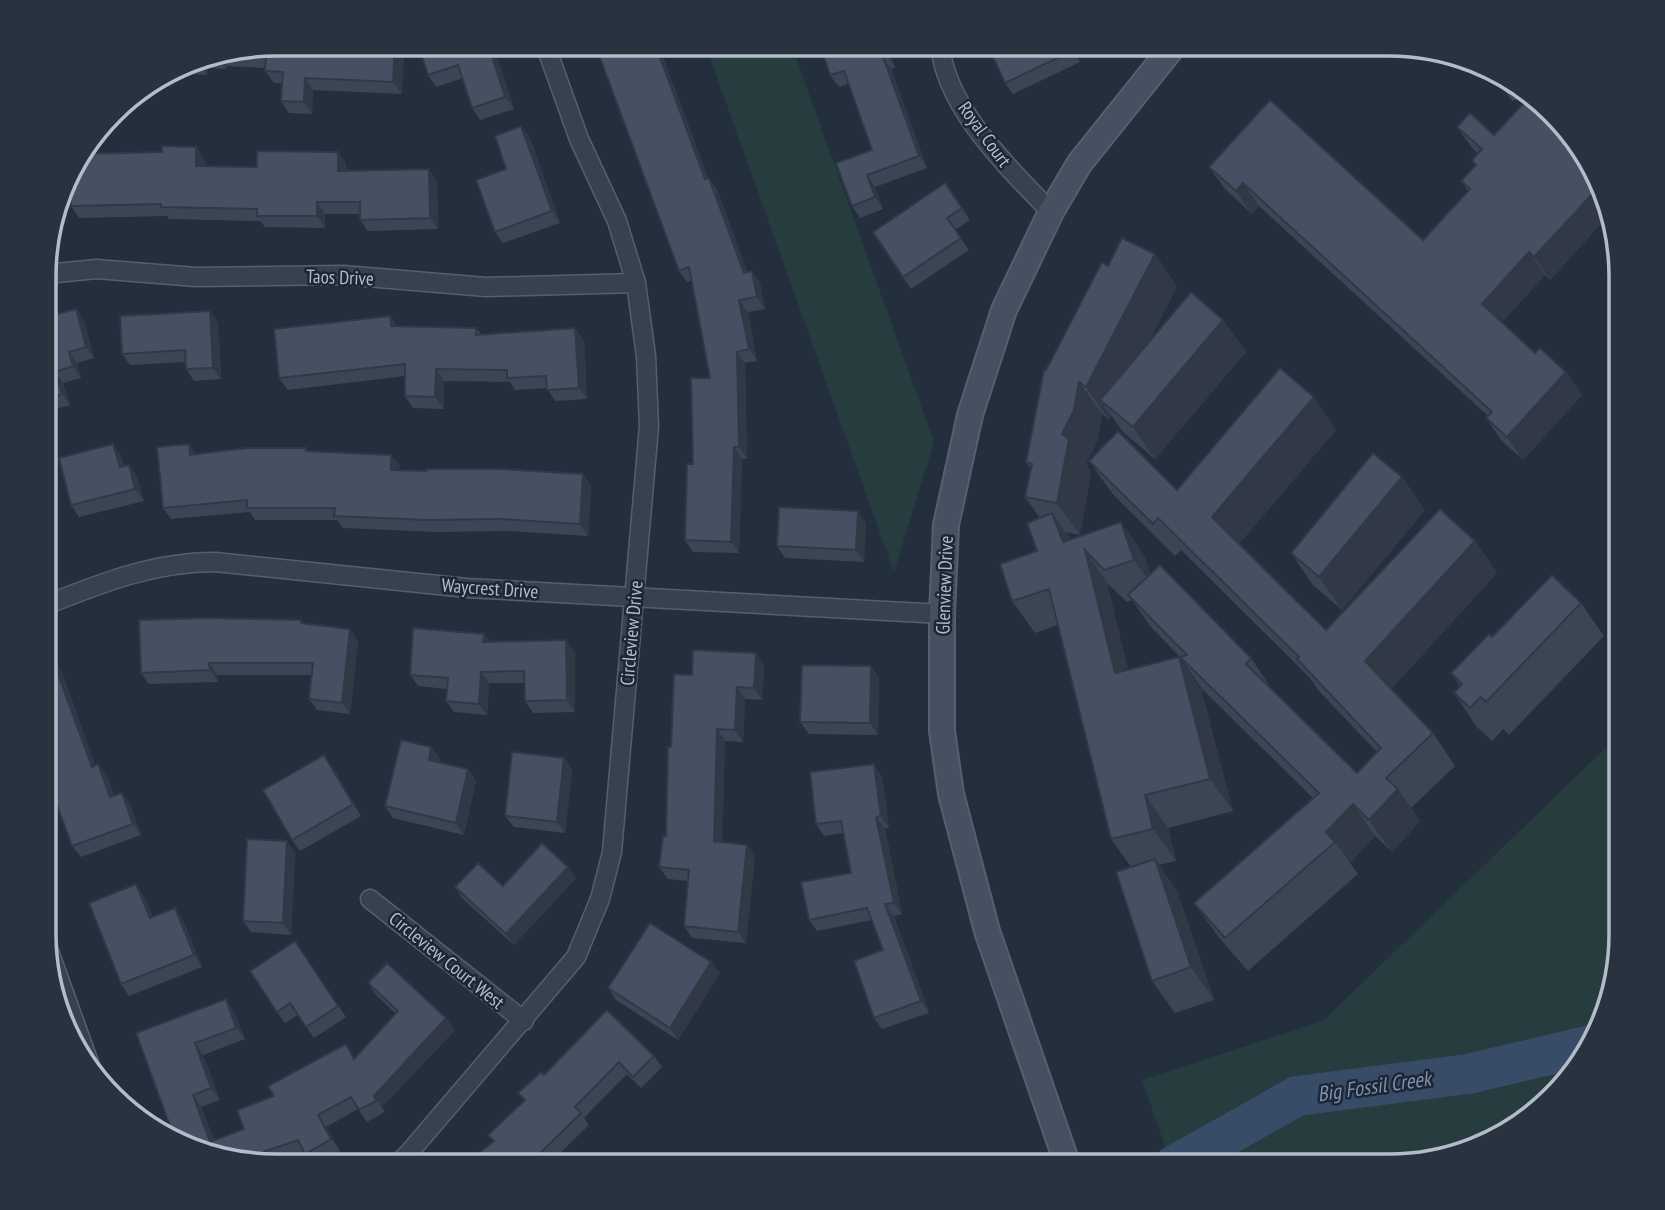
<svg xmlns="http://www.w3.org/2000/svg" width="1665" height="1210" font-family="'PT Sans Narrow',sans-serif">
<rect width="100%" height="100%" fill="#242f3e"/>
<!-- green -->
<g fill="#263c3f">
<polygon points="705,44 791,44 934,442 894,572"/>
<polygon points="1621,733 1621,949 1604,1023 1573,1076 1492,1142 1390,1166 1172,1166 1142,1080 1323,1021"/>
</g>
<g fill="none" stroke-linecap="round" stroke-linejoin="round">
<!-- river -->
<polyline stroke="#394c67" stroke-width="40" points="1173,1166 1297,1096 1468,1074 1591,1045"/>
<!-- minor casing -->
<g stroke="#565f6c" stroke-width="21">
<g id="minor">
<path d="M940 44C945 108 1009 168 1051 212"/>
<polyline points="46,276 57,273 96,269 196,277 343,275 486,287 636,283"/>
<path d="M46 605C101 583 154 562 215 562L467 588 942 614"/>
<polyline points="370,899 524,1021"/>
<polyline points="46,943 91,1068"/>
<polyline points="395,1166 407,1155 576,957 600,899 612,852 649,426 646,356 636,283 617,221 579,139 545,44"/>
</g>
</g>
<!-- secondary casing -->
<g stroke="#565f6c" stroke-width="28">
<polyline id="secondary" points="1068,1166 987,931 951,794 942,731 942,614 946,525 970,415 1004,310 1051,212 1079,164 1175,44"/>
</g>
<!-- minor -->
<use href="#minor" stroke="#38414e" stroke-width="18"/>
<!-- secondary -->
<use href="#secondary" stroke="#465061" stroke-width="24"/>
</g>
<!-- wall -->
<g fill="#3b4654">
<polygon points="276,44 404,44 402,94 313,90 312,114 289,113 281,101 282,83 274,83 265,71 265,68 227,66 227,69 208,68 207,75 172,73 201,56"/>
<polygon points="493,44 514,109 480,120 472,108 463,78 436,87 428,75"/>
<polygon points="595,44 658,44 708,178 717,189 747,272 752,271 760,283 765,309 748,312 757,361 745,363 747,459 742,459 739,553 693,552 685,540 693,464 710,378 691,281 687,282 679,271"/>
<polygon points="829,44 887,44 895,67 891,69 927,168 875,187 883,209 860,218 852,206 872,150 848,84 839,87 830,75"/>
<polygon points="987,44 1071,44 1080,62 1013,94 1005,83"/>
<polygon points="1493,70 1531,92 1597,173 1609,215 1550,280 1545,275 1502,322 1535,353 1566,372 1582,395 1523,460 1502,441 1486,418 1488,416 1259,206 1252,214 1225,189 1209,167 1423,240 1468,191 1461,181 1475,166 1472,160 1478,154 1473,149 1457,127 1494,135 1523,104 1521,98 1512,101 1496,79"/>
<polygon points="521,126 530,138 560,223 503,243 495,232 506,169"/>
<polygon points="87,145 87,154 205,159 204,166 257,167 346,163 346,171 437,181 438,229 368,231 360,220 360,214 325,214 325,228 265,227 260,221 169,219 167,216 79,218 71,206 70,187 65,189 75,160"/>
<polygon points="945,183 970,220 955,230 969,250 911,289 873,232"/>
<polygon points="1155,254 1177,287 1147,344 1223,320 1246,352 1155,459 1123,432 1111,415 1109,420 1102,414 1097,442 1086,464 1091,472 1080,535 1066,532 1071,540 1144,555 1150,574 1251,658 1273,691 1357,773 1377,752 1319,691 1310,678 1181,550 1175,556 1112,493 1089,461 1177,490 1314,397 1336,430 1239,544 1326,630 1475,541 1497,573 1391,689 1433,733 1455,766 1411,808 1420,821 1392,852 1375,836 1350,863 1358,874 1248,971 1217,935 1194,903 1313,798 1202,689 1180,657 1151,627 1132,600 1127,602 1107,583 1128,670 1201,689 1233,811 1168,828 1176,861 1159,865 1177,891 1214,1000 1175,1013 1152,981 1131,867 1111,839 1058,625 1035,633 1012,601 1037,551 1040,518 1025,497 1031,469 1026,462 1046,370 1108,266"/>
<polygon points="76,309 84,321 94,358 77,363 81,378 63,383 70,405 46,412 46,317"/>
<polygon points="210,311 218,323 221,379 194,381 186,369 186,362 130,365 122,354"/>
<polygon points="390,316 397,326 476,328 481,334 584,340 587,399 555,401 547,388 515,390 510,382 444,381 444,409 413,408 405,396 405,376 288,390 279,378"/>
<polygon points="189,444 196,454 306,448 308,451 400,466 399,470 591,485 588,536 509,531 436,532 343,528 337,520 255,520 250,512 171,519 163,508"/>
<polygon points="121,456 124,466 129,465 137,477 144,501 79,517 71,505"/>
<polygon points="1402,477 1425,510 1342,610 1313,585 1291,553"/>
<polygon points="866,523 864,562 785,558 777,546"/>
<polygon points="46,532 50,545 46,546"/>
<polygon points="1581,603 1604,636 1509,735 1503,729 1492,741 1476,726 1454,693 1460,686 1451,673 1492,637"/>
<polygon points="304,624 350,629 358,641 350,714 317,710 309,699 311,675 218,675 218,682 149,684 141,673"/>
<polygon points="484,634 490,642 575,652 575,712 533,713 525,701 525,683 489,683 487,715 454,712 446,701 447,689 418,686 410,675"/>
<polygon points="52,658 61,670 95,765 107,776 114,796 122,793 130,804 141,835 81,857 72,846"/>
<polygon points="764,664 762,700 745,699 743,742 725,741 722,842 755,856 746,943 692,938 684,926 688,881 668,879 659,867 666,836 692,675"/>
<polygon points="879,677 878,735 809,734 800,722"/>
<polygon points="431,747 440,759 439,762 468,769 476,781 464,835 393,818 385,806"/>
<polygon points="564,758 572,769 565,833 514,827 505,816"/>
<polygon points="332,766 361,816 300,851 292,840"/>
<polygon points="882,776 889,828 885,828 902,914 894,916 929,1013 882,1029 874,1018 883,950 872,920 817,931 809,920 851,873 843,833 824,836 816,824"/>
<polygon points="295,853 291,935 251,932 243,921"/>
<polygon points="568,867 576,878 514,945 463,899 455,887 503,886"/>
<polygon points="144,896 153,917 175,908 183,920 202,967 129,996 121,984"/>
<polygon points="295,941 346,1017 314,1038 298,1015 285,1023 277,1012"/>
<polygon points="711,962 720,973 678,1040 616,1000 608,988"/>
<polygon points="368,983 446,1018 455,1030 382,1107 385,1112 367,1122 358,1109 326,1127 340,1151 313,1165 304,1152 271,1164 272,1166 261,1166 187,1149 136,1033 234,1011 245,1039 203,1055 220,1100 201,1107 214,1140 244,1129 274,1096 355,1058 396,1014 376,995"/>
<polygon points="654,1056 662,1067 641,1088 627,1074 584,1118 589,1125 547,1166 463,1166 493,1142 488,1135 524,1101 518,1093 544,1075"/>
</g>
<!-- shaded-wall -->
<g fill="#303945">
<polygon points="395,44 404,44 402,94 393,82"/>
<polygon points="488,44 493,44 514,109 505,97"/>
<polygon points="655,44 658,44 713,191 705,179"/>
<polygon points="883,44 887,44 895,67 887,56"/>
<polygon points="1068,44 1071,44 1080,62 1072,51"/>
<polygon points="219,54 227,66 227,69 219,57"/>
<polygon points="200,57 208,68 207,75 199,63"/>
<polygon points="883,57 891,69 927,168 919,156"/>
<polygon points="305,78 313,90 312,114 304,102"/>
<polygon points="521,126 530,138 560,223 552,211"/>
<polygon points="87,145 87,166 79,154"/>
<polygon points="196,147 205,159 204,177 196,166"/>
<polygon points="338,152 346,163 346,183 338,171"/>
<polygon points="429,169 437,181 438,229 430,218"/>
<polygon points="867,175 875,187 883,209 875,197"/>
<polygon points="709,178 717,189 752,284 744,273"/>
<polygon points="1243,183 1259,206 1252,214 1236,191"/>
<polygon points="1594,192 1607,211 1609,215 1550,280 1534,257"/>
<polygon points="317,202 325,214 325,228 317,216"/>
<polygon points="1529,252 1545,275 1498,327 1482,304"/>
<polygon points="1155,254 1177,287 1113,411 1100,400 1111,415 1109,420 1086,387"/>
<polygon points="752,271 760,283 765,309 757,297"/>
<polygon points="739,300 748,312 757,361 749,349"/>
<polygon points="76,309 84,321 94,358 86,347"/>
<polygon points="210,311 218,323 221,379 213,368"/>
<polygon points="390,316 398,327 391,326"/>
<polygon points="1223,320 1246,352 1155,459 1133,427"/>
<polygon points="575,328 584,340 587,399 579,388"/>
<polygon points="69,352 77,363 81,378 73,366"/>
<polygon points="737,352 745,363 747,459 739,447"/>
<polygon points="436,369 444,381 444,409 435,397"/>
<polygon points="55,372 63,383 70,405 62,394"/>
<polygon points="1566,372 1582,395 1523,460 1507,437"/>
<polygon points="1079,382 1102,414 1097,442 1086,464 1091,472 1080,535 1057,503 1062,434"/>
<polygon points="1314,397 1336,430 1234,550 1212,517"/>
<polygon points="113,444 121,456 128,479 120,467"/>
<polygon points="189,444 197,456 190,455"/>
<polygon points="734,447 742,459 739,553 731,542"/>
<polygon points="391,455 400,466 399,481 391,470"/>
<polygon points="129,465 137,477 144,501 135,489"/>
<polygon points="583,474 591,485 588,536 580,524"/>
<polygon points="1402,477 1425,510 1342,610 1319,577"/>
<polygon points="858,511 866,523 864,562 856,550"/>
<polygon points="1052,513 1075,546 1063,542"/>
<polygon points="1121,522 1144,555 1157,592 1134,560"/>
<polygon points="1475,541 1497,573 1387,693 1365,661"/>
<polygon points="1085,550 1107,583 1137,706 1115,673"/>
<polygon points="350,629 358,641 350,714 342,703"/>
<polygon points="484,634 492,645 483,642"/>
<polygon points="566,640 575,652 575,712 567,700"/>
<polygon points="756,653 764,664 762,700 754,688"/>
<polygon points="1179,657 1201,689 1233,811 1210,779"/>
<polygon points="52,658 61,670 100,778 92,767"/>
<polygon points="209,663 218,675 218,682 210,670"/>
<polygon points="871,666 879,677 878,735 870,723"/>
<polygon points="481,672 489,683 487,715 479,704"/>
<polygon points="737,687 745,699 743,742 735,730"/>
<polygon points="717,729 725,741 722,853 714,841"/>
<polygon points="431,747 440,759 437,771 429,760"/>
<polygon points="324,755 332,766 361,816 353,804"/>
<polygon points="564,758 572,769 565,833 557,822"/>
<polygon points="98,764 107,776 118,809 110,797"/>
<polygon points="874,764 882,776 889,828 881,816"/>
<polygon points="468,769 476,781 464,835 456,823"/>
<polygon points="1398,789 1420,821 1392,852 1369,820"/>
<polygon points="122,793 130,804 141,835 133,824"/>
<polygon points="1145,795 1168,828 1176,861 1153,829"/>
<polygon points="1353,804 1375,836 1350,863 1335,842 1326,832"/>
<polygon points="876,817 885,828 902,914 894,903"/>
<polygon points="287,841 295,853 291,935 283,923"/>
<polygon points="747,845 755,856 746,943 738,932"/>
<polygon points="1155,859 1177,891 1214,1000 1191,967"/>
<polygon points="568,867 576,878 514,945 506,934"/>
<polygon points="136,884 144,896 158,930 150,918"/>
<polygon points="885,904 894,916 929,1013 921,1001"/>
<polygon points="175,908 183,920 202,967 194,955"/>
<polygon points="711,962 720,973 678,1040 670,1028"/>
<polygon points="226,999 234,1011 245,1039 236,1028"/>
<polygon points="446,1018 455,1030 382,1107 385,1112 374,1096"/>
<polygon points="195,1043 203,1055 220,1100 211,1088"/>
<polygon points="193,1095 201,1107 219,1153 210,1142"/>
<polygon points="318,1115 326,1127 340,1151 331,1139"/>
<polygon points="263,1152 271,1164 272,1166 268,1166"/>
</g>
<!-- building -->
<g fill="#455162" stroke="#303945" stroke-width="2">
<polygon points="276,44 395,44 393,82 305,78 304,102 281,101 283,72 265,71 266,57 219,54 219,57 201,56"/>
<polygon points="418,44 488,44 505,97 472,108 458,65 428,75"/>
<polygon points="595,44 655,44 705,179 709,178 744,273 752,271 757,297 739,300 749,349 737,352 739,447 734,447 731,542 685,540 687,464 693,464 691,378 710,378 689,267 679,271"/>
<polygon points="829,44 883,44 887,56 883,57 919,156 867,175 875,197 852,206 836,163 872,150 844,71 830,75 821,48"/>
<polygon points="987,44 1068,44 1072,51 1005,83"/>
<polygon points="199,57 199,63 190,63"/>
<polygon points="1493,70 1503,76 1496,79"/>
<polygon points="1515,83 1531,92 1597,173 1603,193 1594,192 1534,257 1529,252 1482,304 1535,353 1540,348 1566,372 1507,437 1486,418 1492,412 1243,183 1236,191 1209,167 1270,100 1423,240 1470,189 1461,181 1476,165 1472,160 1482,149 1457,127 1470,113 1494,135 1523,104"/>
<polygon points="521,126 552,211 495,232 476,180 506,169 495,136"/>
<polygon points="162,146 196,147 196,166 257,167 257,151 338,152 338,171 429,169 430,218 360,220 360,202 317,202 317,216 257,216 257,209 161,207 161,204 71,206 70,174 75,160 79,154 162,152"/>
<polygon points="945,183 962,208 947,218 961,238 903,277 873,232"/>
<polygon points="1122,238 1155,254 1086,387 1079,382 1074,410 1062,434 1069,439 1057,503 1025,497 1032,464 1026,462 1044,370 1046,370 1102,262 1108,266"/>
<polygon points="1191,292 1223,320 1133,427 1100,400"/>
<polygon points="76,309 86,347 69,352 73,366 55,372 62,394 46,398 46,317"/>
<polygon points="210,311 213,368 186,369 185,350 122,354 120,316"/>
<polygon points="390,316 391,326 476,328 476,335 575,328 579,388 547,390 546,376 507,378 507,370 436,369 435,397 405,396 405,364 279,378 274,329"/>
<polygon points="1621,348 1621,367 1611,359"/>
<polygon points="1280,368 1314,397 1212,517 1326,630 1440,509 1475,541 1365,661 1433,733 1386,778 1398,789 1369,820 1353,804 1326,832 1335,842 1225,938 1194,903 1319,793 1180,657 1187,655 1128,595 1160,565 1251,658 1246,664 1357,773 1381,748 1297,659 1299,657 1158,518 1153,524 1089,461 1118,431 1177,490"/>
<polygon points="113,444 120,467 129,465 135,489 71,505 59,458"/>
<polygon points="189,444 190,455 247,448 306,448 306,451 391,455 391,470 427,471 427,469 501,469 583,474 580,524 501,519 427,520 334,516 335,508 247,508 247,500 163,508 157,447"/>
<polygon points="1373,453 1402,477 1319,577 1291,553"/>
<polygon points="779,507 858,511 856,550 777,546"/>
<polygon points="1052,513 1063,542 1121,522 1134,560 1104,570 1085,550 1115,673 1179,657 1210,779 1145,795 1153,829 1111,839 1049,589 1012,601 1000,564 1037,551 1027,523"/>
<polygon points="1552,575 1581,603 1486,702 1481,697 1470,708 1454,693 1462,684 1451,673 1489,634 1492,637"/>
<polygon points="208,618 301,620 301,623 350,629 342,703 309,699 313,663 209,663 210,670 141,673 139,620"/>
<polygon points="413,628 484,634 483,642 566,640 567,700 525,701 524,671 481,672 479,704 446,701 448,678 410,675"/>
<polygon points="693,650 756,653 754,688 737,687 735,730 717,729 714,841 747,845 738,932 684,926 689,870 659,867 663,836 666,836 668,747 671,747 674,674 692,675"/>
<polygon points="52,658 92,767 98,764 110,797 122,793 133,824 72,846 46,775 46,660"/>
<polygon points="802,665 871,666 870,723 800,722"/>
<polygon points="401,740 431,747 429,760 468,769 456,823 385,806"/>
<polygon points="512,752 564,758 557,822 505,816"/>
<polygon points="324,755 353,804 292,840 263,790"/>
<polygon points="874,764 881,816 876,817 894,903 885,904 921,1001 874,1018 854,961 883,950 867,908 809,920 801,882 851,873 841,821 816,824 810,772"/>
<polygon points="247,839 287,841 283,923 243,921"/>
<polygon points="542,843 568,867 506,934 455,887 478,863 503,886"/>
<polygon points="1155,859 1191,967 1152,981 1116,872"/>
<polygon points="136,884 150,918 175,908 194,955 121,984 89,903"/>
<polygon points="650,923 711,962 670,1028 608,988"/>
<polygon points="295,941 338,1006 306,1027 290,1003 277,1012 250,971"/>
<polygon points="387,963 446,1018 374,1096 376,1101 359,1110 351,1097 318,1115 331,1139 305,1154 298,1140 263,1152 268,1166 261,1166 187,1149 176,1142 136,1033 226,999 236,1028 195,1043 211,1088 193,1095 210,1142 244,1129 237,1110 274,1096 268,1086 346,1044 354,1059 398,1011 368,983"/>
<polygon points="607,1010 654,1056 633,1077 619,1062 575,1107 581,1113 527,1166 463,1166 494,1141 488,1135 525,1100 518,1093 541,1072 544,1075"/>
</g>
<g text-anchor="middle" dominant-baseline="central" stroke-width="5" stroke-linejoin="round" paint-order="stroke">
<!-- street labels -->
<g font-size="19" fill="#b4bcc9" stroke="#1d2633">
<text transform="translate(985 134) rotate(54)">Royal Court</text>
<text transform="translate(340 277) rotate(2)">Taos Drive</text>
<text transform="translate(944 585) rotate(-88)">Glenview Drive</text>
<text transform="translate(490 588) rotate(4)">Waycrest Drive</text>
<text transform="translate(631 633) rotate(-85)">Circleview Drive</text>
<text transform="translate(447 960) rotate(39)">Circleview Court West</text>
</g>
<!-- water labels -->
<g font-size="21" font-style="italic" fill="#7c92b1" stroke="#1d2633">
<text transform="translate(1374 1086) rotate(-8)">Big Fossil Creek</text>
</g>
</g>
<!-- crop -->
<path d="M0 0H1665V1210H0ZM276 56H1389A220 220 0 0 1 1609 276V934A220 220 0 0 1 1389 1154H276A220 220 0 0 1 56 934V276A220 220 0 0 1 276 56Z" fill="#29323f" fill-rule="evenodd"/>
<path fill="none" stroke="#b4bcc9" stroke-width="3.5" d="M276 56H1389A220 220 0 0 1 1609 276V934A220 220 0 0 1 1389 1154H276A220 220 0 0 1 56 934V276A220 220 0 0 1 276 56Z"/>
</svg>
